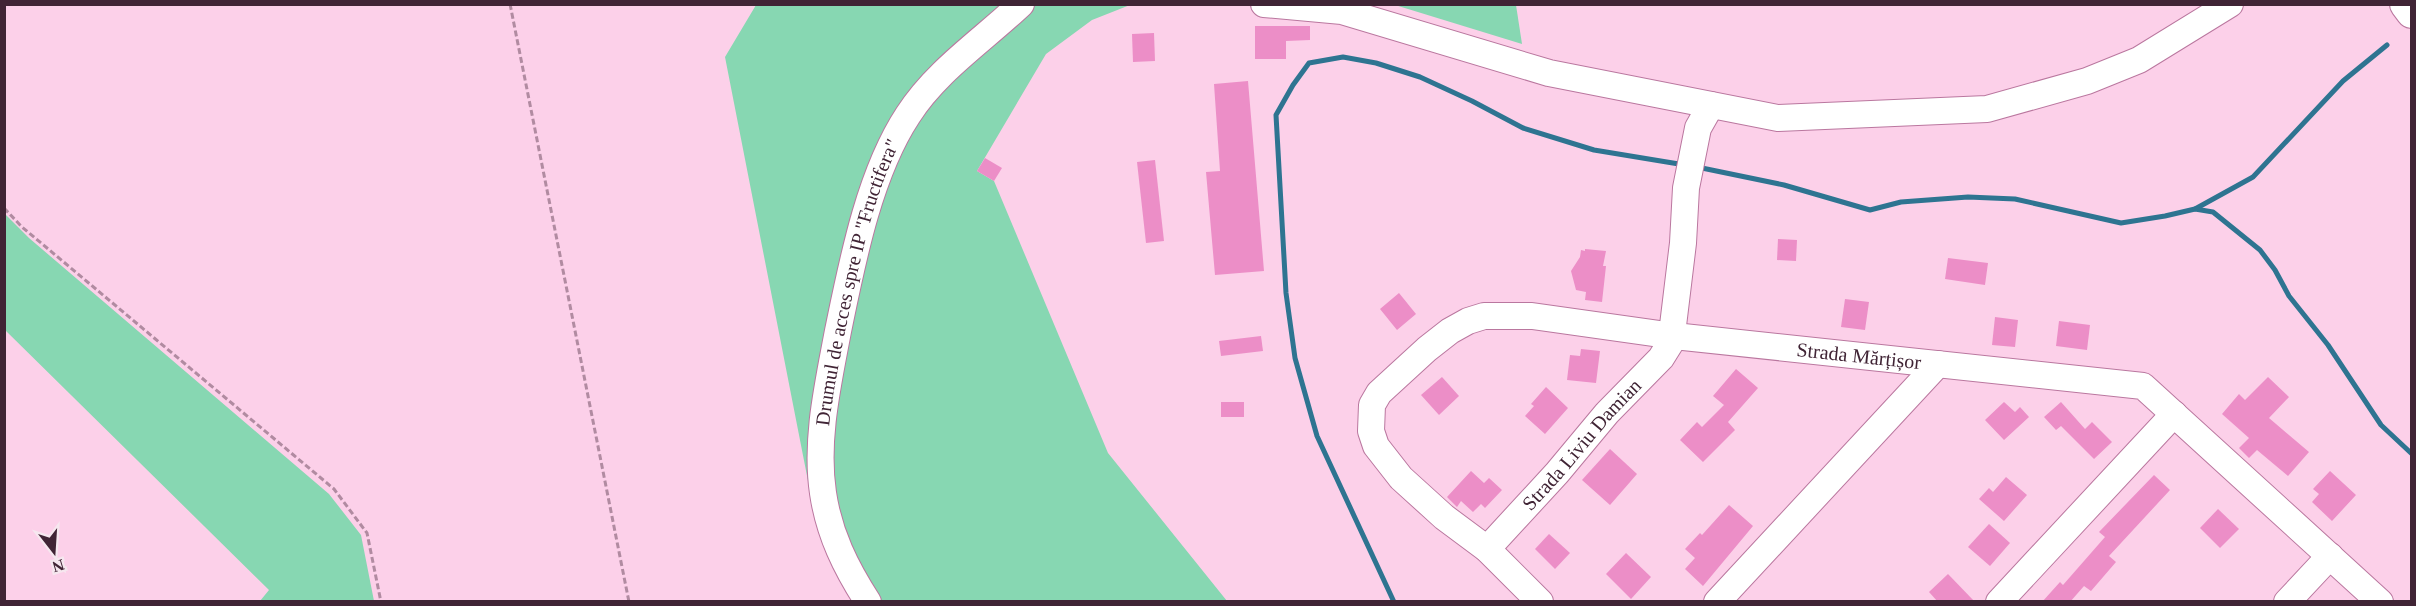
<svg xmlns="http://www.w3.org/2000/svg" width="2416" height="606" font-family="Georgia,serif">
<rect width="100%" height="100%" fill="#fcd0e9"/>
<!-- green -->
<g fill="#87d7b2">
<polygon points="756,5 1130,5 1092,20 1046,54 977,171 994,181 1108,453 1227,601 879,601 853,552 829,479 809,486 725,57"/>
<polygon points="1395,5 1516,5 1522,44"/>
<polygon points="4,213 29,238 329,494 361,535 374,601 260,601 269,590 5,330"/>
</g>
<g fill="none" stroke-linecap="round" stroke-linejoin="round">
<!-- stream -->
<g stroke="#2e7491" stroke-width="5">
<polyline points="1697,167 1784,185 1870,210 1901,202 1968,197 2015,199 2121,223 2165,216 2195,209 2253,177 2343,81 2387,45"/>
<polyline points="2195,209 2213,212 2260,250 2275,270 2289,296 2328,345 2381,425 2412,454"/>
<polyline points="1394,602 1317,436 1295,358 1286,293 1276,115 1293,85 1309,63 1343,57 1376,63 1420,77 1472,101 1523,128 1594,150 1685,165"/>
</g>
</g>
<!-- building -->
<g fill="#ec8ec7">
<polygon points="1255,26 1310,26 1310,40 1286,41 1286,59 1255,59"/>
<polygon points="1154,33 1155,61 1133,62 1132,34"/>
<polygon points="1248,81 1264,271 1215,275 1206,172 1220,171 1214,84"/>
<polygon points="985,158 1002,168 994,181 977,171"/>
<polygon points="1155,160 1164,241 1146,243 1137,162"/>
<polygon points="1778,239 1797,240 1796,261 1777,260"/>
<polygon points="1585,249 1606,251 1603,266 1606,266 1602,302 1585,300 1586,292 1576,290 1571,271 1580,257 1581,250 1585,251"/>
<polygon points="1948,258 1988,263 1985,285 1945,279"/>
<polygon points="1399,293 1416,314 1397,330 1380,309"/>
<polygon points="1845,299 1869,302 1865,330 1841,327"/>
<polygon points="1995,317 2018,320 2015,347 1992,345"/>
<polygon points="2059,321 2090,325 2087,350 2056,346"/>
<polygon points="1261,336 1263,351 1221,356 1219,341"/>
<polygon points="1581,349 1600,351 1596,383 1567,380 1570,355 1580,356"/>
<polygon points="1736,369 1758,388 1728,422 1735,430 1703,462 1680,440 1697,422 1702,427 1724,405 1713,396"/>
<polygon points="1442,377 1459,396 1439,415 1421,395"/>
<polygon points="2268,377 2289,397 2269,418 2309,452 2288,476 2257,450 2249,458 2239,448 2249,438 2222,414 2239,394 2245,400"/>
<polygon points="1546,387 1568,408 1545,434 1525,416 1534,406 1531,404"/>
<rect x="1221" y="402" width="23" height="15"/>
<polygon points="2004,402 2015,412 2020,407 2029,417 2004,440 1985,420"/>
<polygon points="2061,402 2085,429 2092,422 2112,442 2094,459 2061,426 2056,430 2044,417"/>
<polygon points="1610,449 1637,474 1610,505 1582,480"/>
<polygon points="1471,471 1484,483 1489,478 1502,490 1485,508 1481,504 1473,512 1461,501 1457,507 1447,497"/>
<polygon points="2330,471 2356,495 2332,521 2312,502 2319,494 2313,489"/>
<polygon points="2154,475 2170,490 2109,556 2116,562 2091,591 2084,586 2070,602 2042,602 2060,582 2063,585 2105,537 2099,532"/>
<polygon points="2006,477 2027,495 2004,521 1979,499 1989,488 1993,492"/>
<polygon points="1729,505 1753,526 1703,586 1685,569 1695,558 1685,549 1700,533 1702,535"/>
<polygon points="2218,509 2239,529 2220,548 2200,528"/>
<polygon points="1989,524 2010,543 1990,566 1968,547"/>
<polygon points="1549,534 1570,553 1555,569 1535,549"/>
<polygon points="1626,553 1651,577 1631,599 1606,574"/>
<polygon points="1948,574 1975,602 1938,602 1929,592"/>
</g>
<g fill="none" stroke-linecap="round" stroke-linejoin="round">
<!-- minor casing -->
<g stroke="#ba779f" stroke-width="28">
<g id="minor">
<polyline points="1264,4 1342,11 1549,73 1778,118 1987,109 2087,81 2139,60 2230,4"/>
<path id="s1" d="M1487 549 1557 473 1607 413 1661 358 1671 342 1683 243 1686 188 1698 128 1711 105"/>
<path id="s2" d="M868 602C846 568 829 534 823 493 815 440 828 384 838 331 852 263 869 174 908 115 936 71 983 40 1021 4"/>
<path id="s3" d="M1540 602 1487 549 1444 517 1401 478 1376 446 1371 431 1372 405 1379 393 1427 349 1450 331 1468 321 1484 316H1532L1674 336 2143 386 2380 602"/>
<polyline points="1717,602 1938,364"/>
<polyline points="1999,602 2174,414"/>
<polyline points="2287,602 2330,556"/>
</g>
</g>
<!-- major casing -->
<g stroke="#ba779f" stroke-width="34">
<polyline id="major" points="2406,4 2412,12"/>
</g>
<!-- path -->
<g stroke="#b18ba1" stroke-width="3" stroke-dasharray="6 3" stroke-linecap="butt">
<polyline points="510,4 629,602"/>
<polyline points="4,208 22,227 334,489 367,533 381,602"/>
</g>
<!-- minor -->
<use href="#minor" stroke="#fff" stroke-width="26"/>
<!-- major -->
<use href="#major" stroke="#fff" stroke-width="32"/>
</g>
<g text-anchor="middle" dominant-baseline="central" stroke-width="4.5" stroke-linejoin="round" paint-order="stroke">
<!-- street labels -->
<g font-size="20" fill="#402435" stroke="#f6e7ef">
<text stroke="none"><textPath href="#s2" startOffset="334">Drumul de acces spre IP "Fructifera"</textPath></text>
<text stroke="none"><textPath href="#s3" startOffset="792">Strada Mărțișor</textPath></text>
<text stroke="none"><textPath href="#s1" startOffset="141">Strada Liviu Damian</textPath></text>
</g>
</g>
<!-- border -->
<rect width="2416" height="606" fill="none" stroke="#402435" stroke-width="12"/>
<!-- north arrow -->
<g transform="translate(54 552) rotate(163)" stroke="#f6e7ef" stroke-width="4.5" paint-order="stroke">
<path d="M0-4.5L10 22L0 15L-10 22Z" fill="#402435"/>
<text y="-9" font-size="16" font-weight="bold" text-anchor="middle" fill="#402435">N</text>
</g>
</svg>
